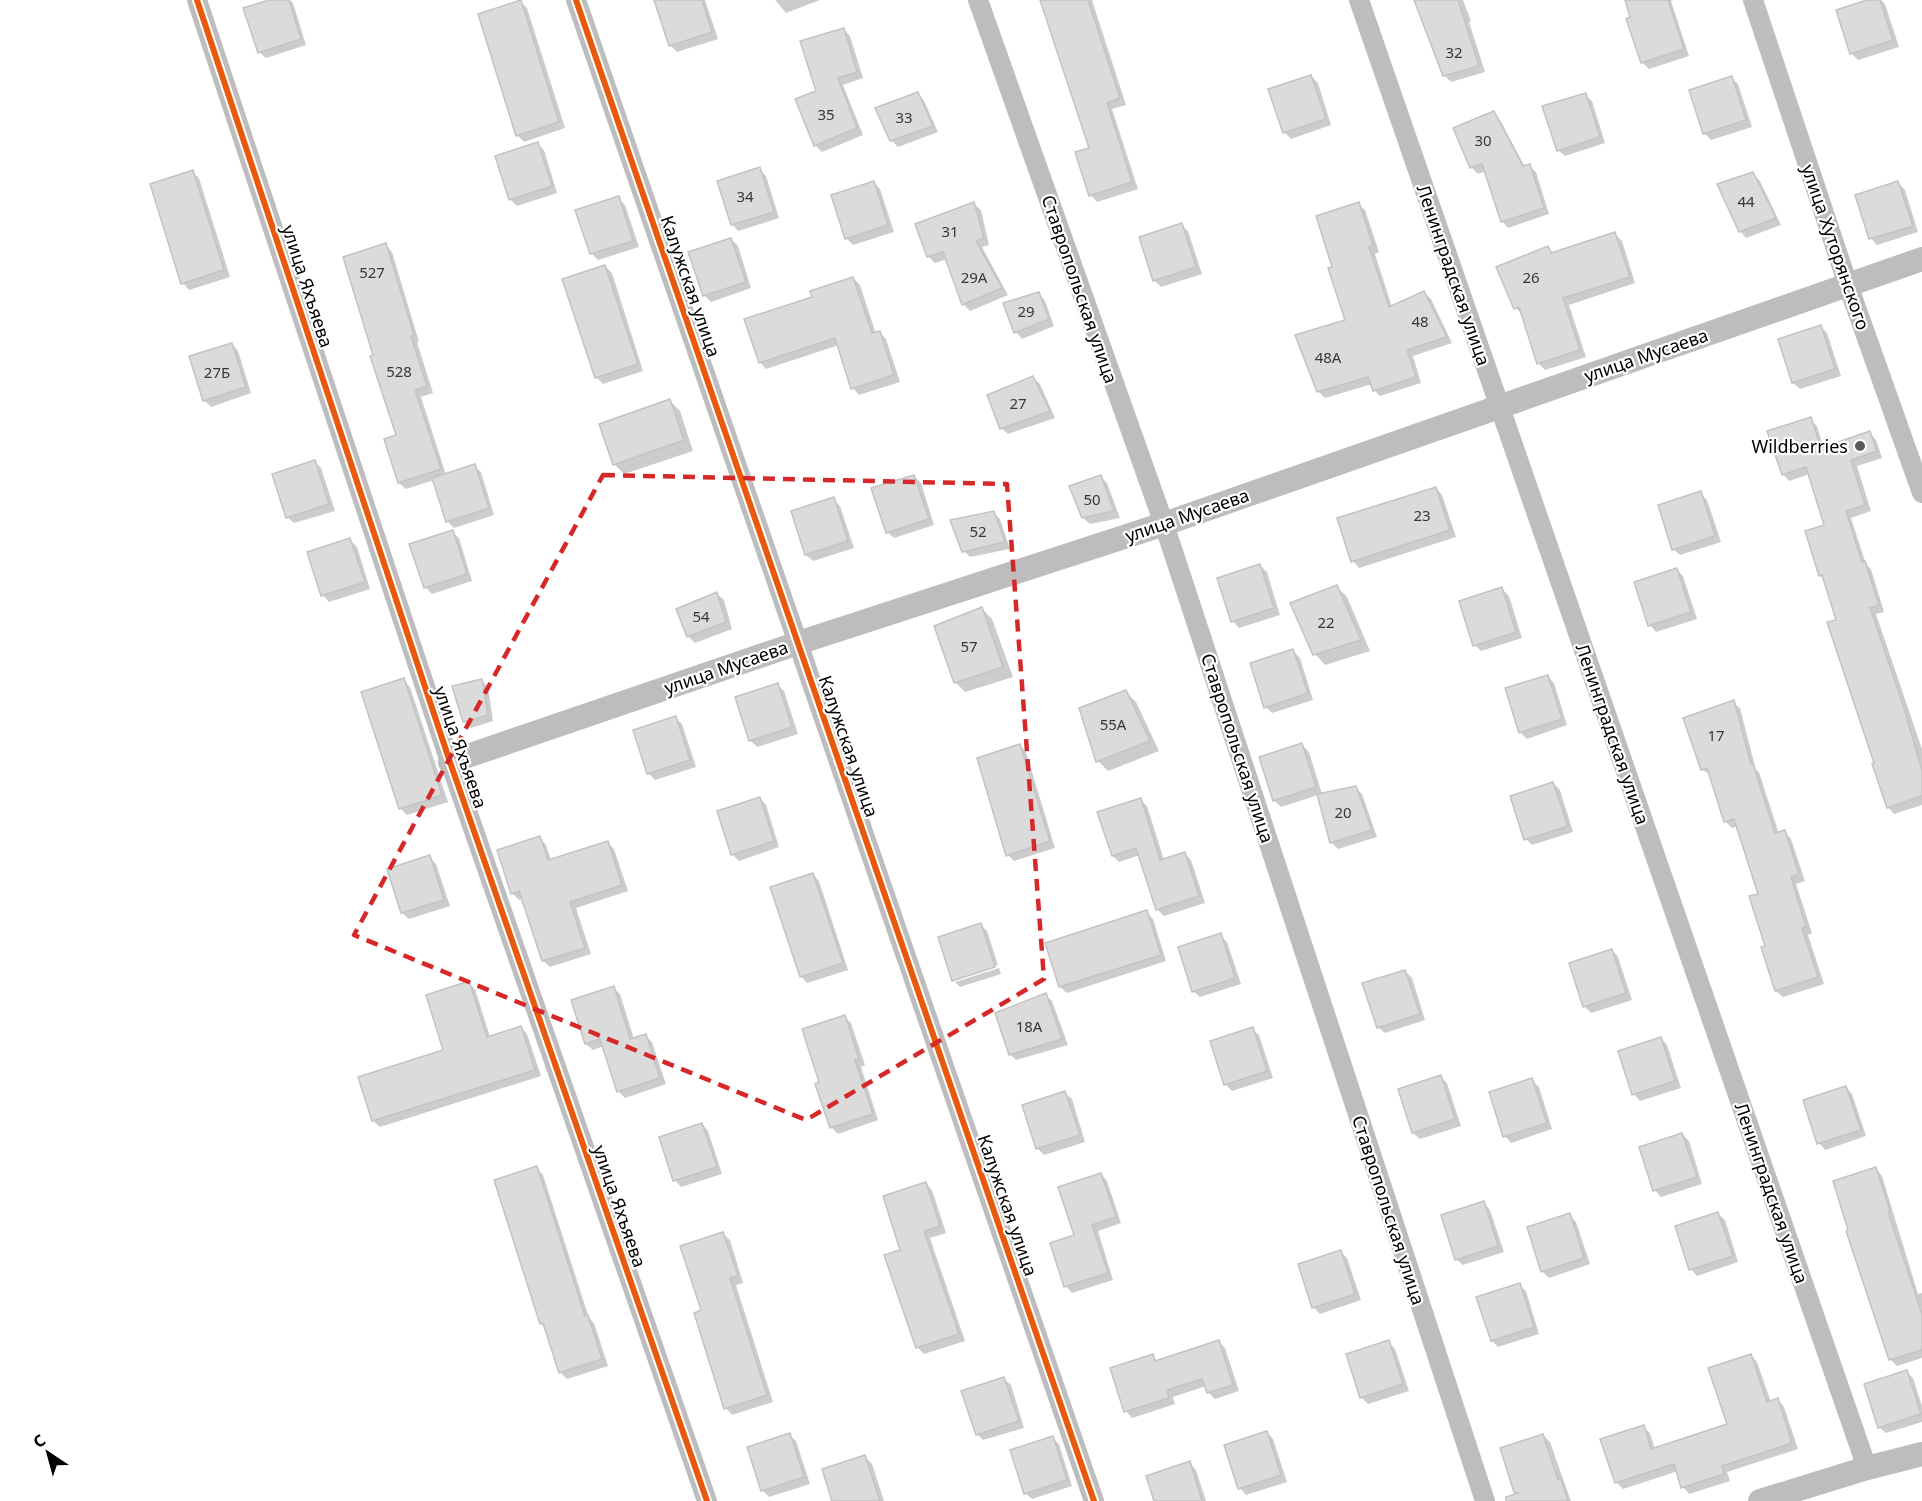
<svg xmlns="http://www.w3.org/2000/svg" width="1922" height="1501" font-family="'Noto Sans',sans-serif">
<rect width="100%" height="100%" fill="#fff"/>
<!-- shadow -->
<g fill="#0003">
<polygon points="274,0 290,0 293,3 306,45 266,58 259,52"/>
<polygon points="656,0 705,0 718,39 677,52 670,45"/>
<polygon points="775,0 820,0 786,13"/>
<polygon points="1042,0 1092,0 1126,105 1112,109 1138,189 1097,202 1091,195 1090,149"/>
<polygon points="1415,0 1463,0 1471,21 1469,22 1485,72 1451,82 1444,75"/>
<polygon points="1626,0 1674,0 1671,1 1689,56 1649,69 1642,62"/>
<polygon points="1872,0 1881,0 1885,4 1899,47 1858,60 1851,53"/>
<polygon points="521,2 527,8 565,128 524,142 517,135"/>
<polygon points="843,29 850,36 863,78 843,85 863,135 822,152 815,145 818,92"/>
<polygon points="1311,76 1318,83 1331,125 1291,139 1284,132"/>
<polygon points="1731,78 1738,84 1752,127 1711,140 1704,133"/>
<polygon points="918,94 924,101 938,132 898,147 891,140"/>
<polygon points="1585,95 1592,101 1605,143 1565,156 1558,150"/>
<polygon points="1493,113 1500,120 1525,167 1529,166 1536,172 1549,214 1508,228 1502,221 1486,171 1478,174 1471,167"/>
<polygon points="537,144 544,150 557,193 517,206 510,199"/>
<polygon points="759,169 766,176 779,218 738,231 732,224"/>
<polygon points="192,172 199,178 230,277 189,290 183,283"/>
<polygon points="1753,174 1760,181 1781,225 1746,238 1740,231"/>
<polygon points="874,183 880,189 894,232 853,245 846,238"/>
<polygon points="1898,183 1905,190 1918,232 1877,245 1871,238"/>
<polygon points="618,198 625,205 639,247 598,260 591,253"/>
<polygon points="974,204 981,210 989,245 982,247 1008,295 970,311 963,304 947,259 935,263 928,256"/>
<polygon points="1358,204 1365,210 1379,252 1375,254 1392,307 1424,293 1431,299 1452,343 1413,356 1421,383 1380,396 1374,390 1372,384 1325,398 1318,391 1347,321 1334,267"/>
<polygon points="1181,225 1188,231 1202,274 1161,287 1154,280"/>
<polygon points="1615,234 1622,241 1635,283 1569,305 1586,357 1545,370 1538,363 1523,315 1516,308 1548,247 1554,254"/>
<polygon points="731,239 738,246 751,288 711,302 704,295"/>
<polygon points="386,245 392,252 419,342 417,342 433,393 421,397 446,475 474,466 481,472 494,515 454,528 447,521 434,480 406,489 399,483 398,436 374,356"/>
<polygon points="605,266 612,273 643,371 603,384 596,377"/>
<polygon points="853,278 860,285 876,334 880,333 886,339 900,382 859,395 853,388 839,345 766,369 760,362 814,298"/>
<polygon points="1039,294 1045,301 1054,326 1022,339 1016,332"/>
<polygon points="1821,327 1827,333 1841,376 1800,389 1793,383 1780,340"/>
<polygon points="232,344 238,351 251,393 211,407 204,400"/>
<polygon points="1033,378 1040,384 1055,418 1008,434 1001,428"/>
<polygon points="670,401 680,411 693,451 624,474 614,464"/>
<polygon points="1810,419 1817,426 1824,449 1869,433 1876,440 1882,458 1857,466 1871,511 1851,518 1866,564 1871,569 1884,612 1876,614 1922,749 1922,805 1894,814 1888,807 1838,621 1825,580 1820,575 1826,526 1810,474 1789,481 1783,474"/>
<polygon points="315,462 321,468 335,511 294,523 287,517"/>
<polygon points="914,476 921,483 934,525 894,538 887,532"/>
<polygon points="1101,477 1107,483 1120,518 1090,524 1083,518"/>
<polygon points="1436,488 1442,495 1456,537 1359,568 1353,561"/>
<polygon points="1700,493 1707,500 1721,542 1680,555 1673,549"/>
<polygon points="833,499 840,506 854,548 813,561 806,555"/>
<polygon points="993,513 1000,519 1010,549 970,557 964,551"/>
<polygon points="452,532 459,538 472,581 432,594 425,587"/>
<polygon points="350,540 357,547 370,589 329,602 323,595"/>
<polygon points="1260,566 1267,572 1280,615 1239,628 1233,621 1219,579"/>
<polygon points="1677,570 1683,576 1697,619 1656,632 1650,625"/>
<polygon points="1337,587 1347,597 1370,651 1325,665 1315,654"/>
<polygon points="1502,589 1509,596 1522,638 1481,651 1475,645"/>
<polygon points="717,594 724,600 732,629 695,643 688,636"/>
<polygon points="982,609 992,619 1013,677 965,692 955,682"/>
<polygon points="1293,651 1300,658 1313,700 1272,713 1266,707"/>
<polygon points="1547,676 1554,683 1567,725 1527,739 1520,732"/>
<polygon points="403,680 410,687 448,802 407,815 400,808"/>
<polygon points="481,680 488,687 493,721 471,728 464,721"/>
<polygon points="777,685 784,691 798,734 757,747 750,740"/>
<polygon points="1126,692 1136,702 1159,751 1108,771 1098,761"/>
<polygon points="1733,702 1740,708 1756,770 1759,772 1779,834 1785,832 1791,839 1805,881 1796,884 1812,933 1808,935 1824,984 1783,997 1776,991 1767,947 1759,894 1738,826 1732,828 1725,821 1711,775 1703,770 1685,719"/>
<polygon points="675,718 682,724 696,767 655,780 648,773"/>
<polygon points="1020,745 1026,752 1055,848 1014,861 1008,855"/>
<polygon points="1302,745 1309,752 1322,794 1355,787 1362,794 1377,837 1338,849 1331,842 1318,795 1281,807 1275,801 1261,758"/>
<polygon points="1553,783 1560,790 1573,832 1532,845 1526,839"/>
<polygon points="760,798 766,805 779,847 739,861 732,854"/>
<polygon points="1140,800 1147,806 1164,860 1185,854 1191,860 1205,903 1164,916 1157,909 1140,855 1119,862 1113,856"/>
<polygon points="540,838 546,845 551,860 607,842 614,849 628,891 576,908 591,954 550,967 543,961 523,899 519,900 512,893"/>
<polygon points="429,857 436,864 450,906 409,919 402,913"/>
<polygon points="813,875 819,881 848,970 807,983 801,976"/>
<polygon points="1146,912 1153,919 1166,961 1067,993 1060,987 1047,944"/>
<polygon points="981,925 987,931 998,965 955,979 955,982 999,968 1001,974 960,987 953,980"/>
<polygon points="1220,935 1227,942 1241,984 1200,997 1193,991"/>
<polygon points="1612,950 1618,957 1632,1000 1591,1013 1584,1006"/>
<polygon points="1405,971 1412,978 1425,1020 1385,1033 1378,1027"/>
<polygon points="468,983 475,989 490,1037 521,1027 527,1034 541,1076 380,1127 373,1121 445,1051"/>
<polygon points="613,988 620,994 634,1039 645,1035 652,1042 666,1084 625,1098 618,1091 604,1046 593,1050 586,1044"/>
<polygon points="1045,995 1052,1001 1068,1045 1016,1060 1010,1054"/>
<polygon points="844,1016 851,1023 865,1065 861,1067 878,1120 838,1134 831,1127 821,1083"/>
<polygon points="1252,1029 1259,1035 1273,1078 1232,1091 1225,1084"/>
<polygon points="1661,1038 1667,1045 1681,1088 1640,1101 1634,1094"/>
<polygon points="1440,1077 1447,1083 1461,1126 1420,1139 1413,1133"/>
<polygon points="1532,1080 1539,1087 1552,1129 1511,1143 1505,1136"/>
<polygon points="1846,1087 1852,1094 1866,1136 1825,1150 1819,1143"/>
<polygon points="1065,1093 1072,1099 1085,1142 1044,1155 1038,1149 1024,1106"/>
<polygon points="702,1124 708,1131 722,1174 681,1187 675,1180"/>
<polygon points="1682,1134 1689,1141 1702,1184 1661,1197 1655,1190"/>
<polygon points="536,1168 543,1175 589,1318 594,1323 608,1366 567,1379 560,1372 546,1329 541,1323"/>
<polygon points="1876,1169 1882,1176 1918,1294 1922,1293 1922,1358 1897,1366 1891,1360 1848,1232"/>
<polygon points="1101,1174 1107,1181 1121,1223 1098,1231 1113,1280 1072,1293 1066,1286 1076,1236"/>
<polygon points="926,1184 932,1190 946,1233 930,1238 965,1341 924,1354 917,1347 902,1251"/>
<polygon points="1484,1203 1490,1210 1504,1252 1463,1265 1456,1259"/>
<polygon points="1718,1214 1725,1220 1738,1262 1697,1276 1691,1269"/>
<polygon points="1569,1215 1576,1222 1590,1264 1549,1278 1542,1271"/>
<polygon points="723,1234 730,1240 743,1283 736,1285 773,1402 732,1415 726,1408 703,1311"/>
<polygon points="1340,1251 1347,1258 1361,1300 1320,1314 1313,1307"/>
<polygon points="1519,1285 1526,1291 1539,1334 1498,1347 1492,1341"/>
<polygon points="1219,1342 1225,1348 1239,1391 1215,1399 1208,1392 1206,1386 1173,1397 1175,1404 1132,1418 1126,1411 1152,1356 1158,1361"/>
<polygon points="1388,1342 1395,1349 1409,1391 1368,1404 1361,1397"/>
<polygon points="1751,1355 1757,1362 1771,1402 1778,1400 1784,1407 1798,1449 1727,1472 1730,1481 1689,1494 1683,1487 1678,1471 1623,1489 1616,1482 1643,1427 1650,1433 1655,1449 1728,1425"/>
<polygon points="1906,1372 1913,1378 1922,1406 1922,1422 1886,1433 1879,1427"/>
<polygon points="1004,1379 1011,1385 1024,1428 983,1440 977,1434"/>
<polygon points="1267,1432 1273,1439 1287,1482 1246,1495 1240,1488"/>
<polygon points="789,1435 796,1441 810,1484 769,1497 762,1490"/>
<polygon points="1543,1435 1550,1442 1571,1501 1522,1501 1516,1491"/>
<polygon points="1052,1438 1059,1444 1072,1486 1032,1499 1025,1493"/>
<polygon points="865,1457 872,1464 884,1501 834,1501"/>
<polygon points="1189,1463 1196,1470 1206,1501 1156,1501"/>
</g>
<!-- building -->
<g fill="#dbdbdb" stroke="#c3c3c3" stroke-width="1.5">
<polygon points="269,0 289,0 301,39 258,53 243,8"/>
<polygon points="521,0 559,122 516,136 478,14"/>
<polygon points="654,0 702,0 712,32 669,46"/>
<polygon points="1040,0 1088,0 1120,98 1107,103 1132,182 1089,196 1075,152 1089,148"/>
<polygon points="1414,0 1458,0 1479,66 1443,76"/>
<polygon points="1625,0 1668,0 1684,49 1641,63 1626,19 1630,17"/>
<polygon points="1867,0 1880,0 1893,40 1850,54 1836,10"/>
<polygon points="844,28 857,72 838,78 857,128 814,146 795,99 816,91 800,41"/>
<polygon points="1311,75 1326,119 1283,133 1268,89"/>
<polygon points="1732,76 1746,120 1703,134 1689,90"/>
<polygon points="918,92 933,126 890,141 875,108"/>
<polygon points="1586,93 1600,137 1557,151 1542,106"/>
<polygon points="1494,111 1523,166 1530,164 1544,208 1501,222 1482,164 1470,168 1453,128"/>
<polygon points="538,142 552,186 509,200 495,156"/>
<polygon points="760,167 774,212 731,225 717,181"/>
<polygon points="193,170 224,270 181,284 150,184"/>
<polygon points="1753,172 1776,218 1739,232 1717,184"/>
<polygon points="874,181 888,225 845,239 831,195"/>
<polygon points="1898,181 1913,226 1869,239 1855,195"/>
<polygon points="619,196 633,241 590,254 575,210"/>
<polygon points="974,202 984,238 976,241 1002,288 962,305 943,252 927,257 915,224"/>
<polygon points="1359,202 1373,246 1369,247 1389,307 1424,291 1447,337 1407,350 1416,377 1373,391 1368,377 1317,392 1295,335 1345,320 1328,268 1332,267 1316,216"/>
<polygon points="1182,223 1196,267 1153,281 1139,237"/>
<polygon points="1615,232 1630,277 1563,298 1580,350 1537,364 1519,307 1514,309 1496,267 1548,246 1551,253"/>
<polygon points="731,238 746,282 703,296 688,252"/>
<polygon points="386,243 414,335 411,336 427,386 415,390 441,469 398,483 384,439 396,435 370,356 373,355 343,257"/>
<polygon points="605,265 638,364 595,378 562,279"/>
<polygon points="853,277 872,333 880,331 894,375 851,389 835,338 759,363 744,319 812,297 810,291"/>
<polygon points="1039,292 1049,319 1014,333 1003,303"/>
<polygon points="1821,325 1835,369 1792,383 1778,339"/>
<polygon points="232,343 246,387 203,401 189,356"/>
<polygon points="1033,376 1050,411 1000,429 987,395"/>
<polygon points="670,399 684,440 613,465 599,424"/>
<polygon points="1811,417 1821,448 1870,431 1877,451 1851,460 1865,505 1846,511 1862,562 1865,561 1879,605 1870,608 1902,702 1922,770 1922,796 1887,808 1872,764 1874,763 1827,622 1836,620 1822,575 1819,576 1805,531 1824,525 1806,467 1782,475 1767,431"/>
<polygon points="315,460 329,504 286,518 272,474"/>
<polygon points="475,464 489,508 446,522 432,478"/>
<polygon points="914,475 929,519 886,533 871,488"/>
<polygon points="1101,475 1114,511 1082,518 1069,486"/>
<polygon points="1436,487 1450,530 1351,562 1337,518"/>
<polygon points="1701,491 1715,536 1672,550 1658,505"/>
<polygon points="834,497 848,541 805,555 791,511"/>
<polygon points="994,511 1005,542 962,552 950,520"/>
<polygon points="453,530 467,574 424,588 409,544"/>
<polygon points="350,538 365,582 321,596 307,552"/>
<polygon points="1260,564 1274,608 1231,622 1217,578"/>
<polygon points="1677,568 1691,612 1648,626 1634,582"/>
<polygon points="1337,585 1361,640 1313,655 1290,603"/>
<polygon points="1502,587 1516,632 1473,646 1459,601"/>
<polygon points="717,592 726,622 687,637 676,609"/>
<polygon points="982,607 1003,667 954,683 934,626"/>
<polygon points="1293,649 1308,693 1264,708 1250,663"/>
<polygon points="1548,675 1562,719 1519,733 1505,688"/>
<polygon points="404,678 442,795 399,809 361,692"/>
<polygon points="482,679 488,715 463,722 452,686"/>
<polygon points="778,683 792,727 749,741 735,697"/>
<polygon points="1126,690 1150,741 1096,762 1079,708"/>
<polygon points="1734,700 1751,764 1753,764 1775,833 1785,830 1799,874 1791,877 1806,927 1802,928 1818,977 1775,991 1761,947 1765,946 1749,896 1758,894 1734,819 1724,822 1707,768 1701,770 1683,718"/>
<polygon points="676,716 690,760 647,774 633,730"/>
<polygon points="1302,743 1316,787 1273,801 1259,757"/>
<polygon points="1020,744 1050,841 1006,856 977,758"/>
<polygon points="1553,782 1568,826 1524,840 1510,796"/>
<polygon points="1356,786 1372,830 1330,843 1317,794"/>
<polygon points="760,797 774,841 731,855 717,811"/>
<polygon points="1141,798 1160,860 1185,852 1199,896 1156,910 1136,848 1112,856 1097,812"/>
<polygon points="540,836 548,860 608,841 622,885 570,902 585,948 542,961 519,891 511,894 497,850"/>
<polygon points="430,855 444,900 401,913 387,869"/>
<polygon points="813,873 843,963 800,977 770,887"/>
<polygon points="1147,910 1161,955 1059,987 1045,943"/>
<polygon points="981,923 995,967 952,981 938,937"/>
<polygon points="1221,933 1235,978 1192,992 1178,947"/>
<polygon points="1612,949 1626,993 1583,1007 1569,963"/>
<polygon points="1405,970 1420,1014 1377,1028 1362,983"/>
<polygon points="469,981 487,1037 521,1026 535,1070 372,1121 358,1077 443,1050 426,995"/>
<polygon points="614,986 630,1039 646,1034 660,1078 617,1092 600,1039 585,1044 571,1000"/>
<polygon points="1046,993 1062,1039 1009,1055 995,1013"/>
<polygon points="845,1015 859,1059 855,1060 873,1114 830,1128 815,1084 819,1082 802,1029"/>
<polygon points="1253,1027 1267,1071 1224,1085 1210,1041"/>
<polygon points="1661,1037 1675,1081 1632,1095 1618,1051"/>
<polygon points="1441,1075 1455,1119 1412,1133 1398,1089"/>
<polygon points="1532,1078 1547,1123 1503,1137 1489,1092"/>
<polygon points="1846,1086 1861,1130 1817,1144 1803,1100"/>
<polygon points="1065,1091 1080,1135 1036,1149 1022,1105"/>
<polygon points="702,1123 717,1167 673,1181 659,1137"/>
<polygon points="1682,1133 1697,1177 1653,1191 1639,1147"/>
<polygon points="537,1166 585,1316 588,1315 602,1359 559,1373 543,1323 540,1324 494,1180"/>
<polygon points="1876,1167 1890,1211 1888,1212 1922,1314 1922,1350 1889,1360 1846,1231 1848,1230 1833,1181"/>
<polygon points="1101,1173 1116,1217 1092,1225 1108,1273 1064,1287 1050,1243 1074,1235 1058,1187"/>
<polygon points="926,1182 940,1226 924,1231 959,1334 916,1348 884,1255 900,1250 883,1196"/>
<polygon points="1484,1201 1498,1246 1455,1260 1441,1215"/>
<polygon points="1718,1212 1733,1256 1689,1270 1675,1226"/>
<polygon points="1570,1213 1584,1258 1541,1272 1527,1227"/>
<polygon points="723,1232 738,1276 730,1278 767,1395 724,1409 694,1313 701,1310 680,1246"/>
<polygon points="1341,1250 1355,1294 1312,1308 1298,1264"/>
<polygon points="1520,1283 1534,1327 1491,1341 1476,1297"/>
<polygon points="1219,1340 1233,1385 1207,1393 1202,1379 1167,1390 1169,1398 1124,1412 1110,1368 1153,1354 1155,1361"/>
<polygon points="1389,1340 1403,1384 1360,1398 1346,1354"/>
<polygon points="1751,1354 1767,1402 1778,1398 1792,1443 1722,1466 1724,1474 1681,1488 1674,1464 1615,1483 1600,1439 1644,1425 1651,1449 1727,1424 1708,1368"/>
<polygon points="1907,1370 1921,1414 1878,1428 1864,1384"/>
<polygon points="1004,1377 1019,1421 976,1435 961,1391"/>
<polygon points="1267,1431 1281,1475 1238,1489 1224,1445"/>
<polygon points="790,1433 804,1477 761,1491 747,1447"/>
<polygon points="1543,1434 1558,1480 1561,1479 1568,1501 1506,1501 1506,1497 1518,1493 1514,1492 1500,1448"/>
<polygon points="1053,1436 1067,1480 1024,1494 1010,1450"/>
<polygon points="865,1455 880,1501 832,1501 822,1469"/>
<polygon points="1190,1461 1202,1501 1154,1501 1146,1476"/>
</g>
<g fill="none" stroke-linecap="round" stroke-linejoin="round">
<!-- minor -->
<g stroke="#bdbdbd" stroke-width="20">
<polyline points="197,0 450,762 707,1501"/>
<polyline points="576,0 1094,1501"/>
<polyline points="978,0 1164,524 1485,1501"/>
<polyline points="1359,0 1867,1468"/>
<polyline points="1753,0 1848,285 1922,493"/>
</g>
<!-- tertiary -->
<g stroke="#bdbdbd" stroke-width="24">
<polyline points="450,762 798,643 1164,524 1922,259"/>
<polyline points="1760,1501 1867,1468 1922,1454"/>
</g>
<!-- cycleway casing -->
<g stroke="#fff" stroke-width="10">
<g id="cycleway">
<polyline points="197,0 450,762 707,1501"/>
<polyline points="576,0 1094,1501"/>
</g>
</g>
<!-- cycleway -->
<use href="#cycleway" stroke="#e8590c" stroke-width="6"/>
</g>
<!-- marked area -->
<path fill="none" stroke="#d62828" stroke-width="4.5" stroke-dasharray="12 8" stroke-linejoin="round" d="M603 475 1007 484 1044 979 806 1120 354 935Z"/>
<!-- markers -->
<circle fill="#595959" stroke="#fff" stroke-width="2" cx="1860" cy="446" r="6"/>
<g text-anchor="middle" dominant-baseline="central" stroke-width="4.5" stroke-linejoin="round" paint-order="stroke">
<!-- number labels -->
<g font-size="15" fill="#373737">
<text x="1454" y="52">32</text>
<text x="826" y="114">35</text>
<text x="904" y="117">33</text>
<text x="1483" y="140">30</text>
<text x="745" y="196">34</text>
<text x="1746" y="201">44</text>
<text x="950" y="231">31</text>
<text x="372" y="272">527</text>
<text x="974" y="277">29А</text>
<text x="1531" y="277">26</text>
<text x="1026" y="311">29</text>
<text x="1420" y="321">48</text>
<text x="1328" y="357">48А</text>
<text x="399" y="371">528</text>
<text x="217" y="372">27Б</text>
<text x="1018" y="403">27</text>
<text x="1092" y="499">50</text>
<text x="1422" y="515">23</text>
<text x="978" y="531">52</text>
<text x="701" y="616">54</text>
<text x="1326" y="622">22</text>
<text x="969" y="646">57</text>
<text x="1113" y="724">55А</text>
<text x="1716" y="735">17</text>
<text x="1343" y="812">20</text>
<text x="1029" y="1026">18А</text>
</g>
<!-- street labels -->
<g font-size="18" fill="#000" stroke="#fff">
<text transform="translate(1836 247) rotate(71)">улица Хуторянского</text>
<text transform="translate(1454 275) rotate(71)">Ленинградская улица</text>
<text transform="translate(308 286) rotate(72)">улица Яхъяева</text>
<text transform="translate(691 286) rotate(71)">Калужская улица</text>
<text transform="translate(1080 289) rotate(71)">Ставропольская улица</text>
<text transform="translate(1646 355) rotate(-19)">улица Мусаева</text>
<text transform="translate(1187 515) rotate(-19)">улица Мусаева</text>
<text transform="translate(726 667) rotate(-19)">улица Мусаева</text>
<text transform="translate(1613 734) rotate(71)">Ленинградская улица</text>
<text transform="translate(849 746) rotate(71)">Калужская улица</text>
<text transform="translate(461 747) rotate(71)">улица Яхъяева</text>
<text transform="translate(1238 748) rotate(72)">Ставропольская улица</text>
<text transform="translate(1772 1193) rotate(71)">Ленинградская улица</text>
<text transform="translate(1008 1205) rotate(71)">Калужская улица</text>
<text transform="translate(620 1206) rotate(71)">улица Яхъяева</text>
<text transform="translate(1389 1210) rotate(72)">Ставропольская улица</text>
</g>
<!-- poi labels -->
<g font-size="18" fill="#000" stroke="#fff" text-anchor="end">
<text x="1848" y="446">Wildberries</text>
</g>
</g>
<!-- north arrow -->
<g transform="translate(48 1453) rotate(324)" stroke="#ffffff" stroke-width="4.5" paint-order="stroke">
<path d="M0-4.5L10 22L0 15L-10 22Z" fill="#000000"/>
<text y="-9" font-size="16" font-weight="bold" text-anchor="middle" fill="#000000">С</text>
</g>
</svg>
